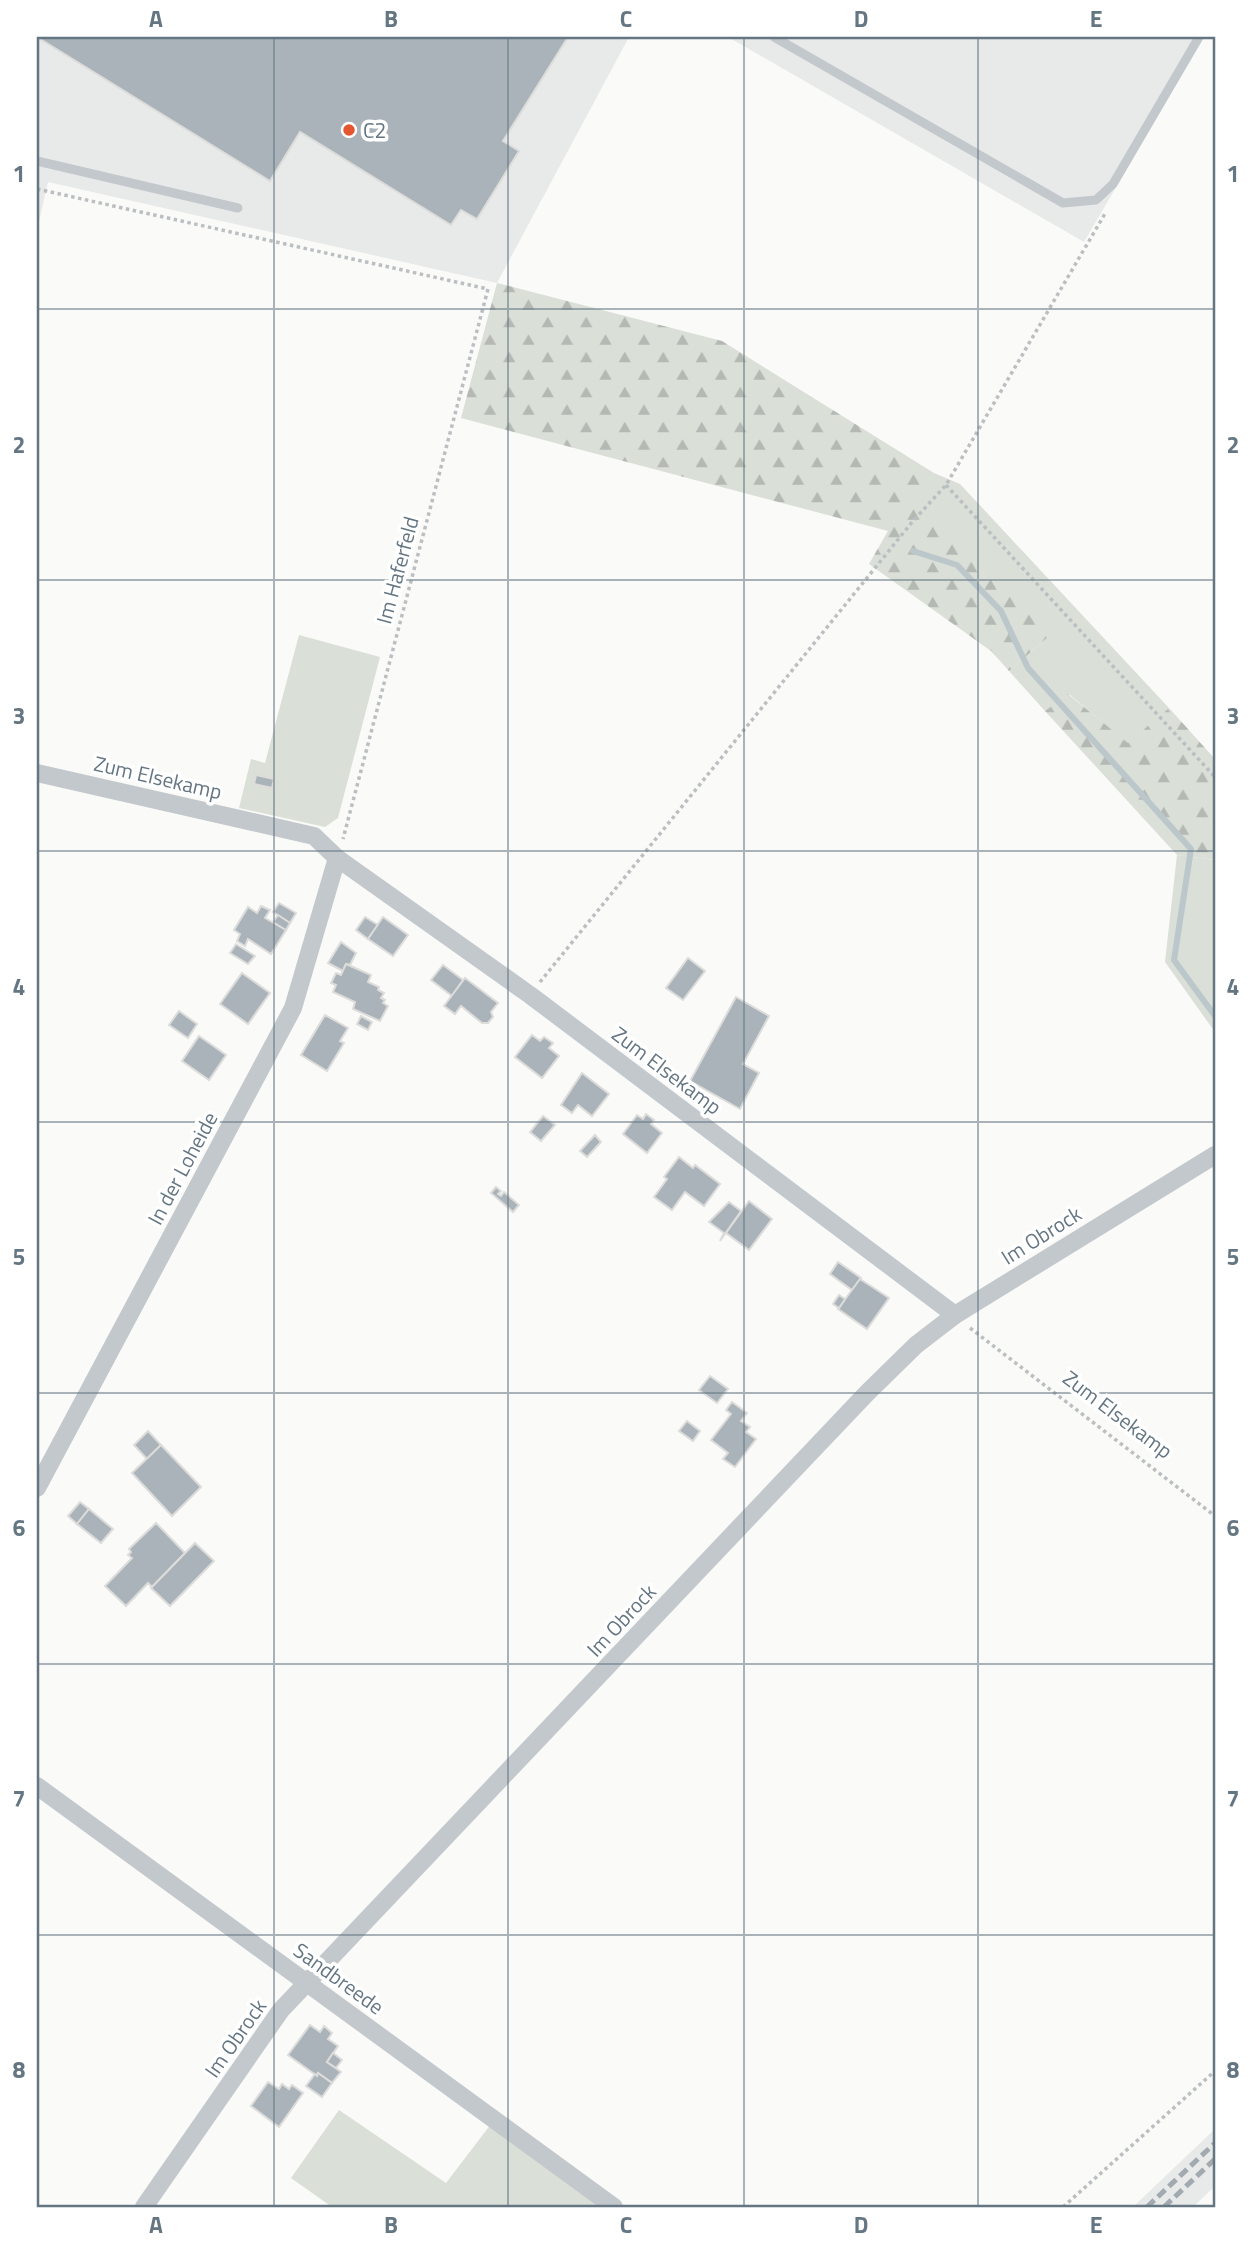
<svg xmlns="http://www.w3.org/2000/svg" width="1252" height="2244" font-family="'Titillium Web',sans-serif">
<defs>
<pattern id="forest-firs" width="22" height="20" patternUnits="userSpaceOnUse" patternTransform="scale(1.75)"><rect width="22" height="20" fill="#dadfd7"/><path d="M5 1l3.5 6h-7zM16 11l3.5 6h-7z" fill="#b4b9b4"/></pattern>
</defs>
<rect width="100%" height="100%" fill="#fafaf8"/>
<!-- built -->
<g fill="#e8e9e9">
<polygon points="37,37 629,37 497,283 48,182 37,230"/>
<polygon points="728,37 1204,37 1084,242"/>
<polygon points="1215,2129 1215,2186 1193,2207 1133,2207"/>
</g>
<!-- grass -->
<g fill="#dadfd7">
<polygon points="934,473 960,484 1169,708 1128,744 1069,694 1045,711 1009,671 1047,638 910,502"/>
<polygon points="299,635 380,657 338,818 325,827 239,808 251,759 265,763"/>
<polygon points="1177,855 1215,860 1215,1032 1165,962"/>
<polygon points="339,2110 446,2183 491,2124 604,2207 332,2207 291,2178"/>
</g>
<!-- forest -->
<g fill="url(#forest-firs)">
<polygon points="497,283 722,341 934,473 911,502 1004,582 1047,638 1009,671 991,651 869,564 888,531 461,418"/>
<polygon points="1068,694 1128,743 1169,708 1215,759 1215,860 1177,855 1045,711"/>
</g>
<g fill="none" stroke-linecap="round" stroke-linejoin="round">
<!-- stream -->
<polyline stroke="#bbc7cb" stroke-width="6" points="913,551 957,565 1001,611 1028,668 1191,849 1174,960 1215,1016"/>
</g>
<!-- building -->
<g fill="#aab3b9" stroke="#dcdcda" stroke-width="2">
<polygon points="37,37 568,37 503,141 519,151 477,219 461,210 451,225 300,132 270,181"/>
<polygon points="256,775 274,779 272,788 254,784"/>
<polygon points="279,903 296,913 290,923 273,912"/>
<polygon points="261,906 270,910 265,918 286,930 271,954 248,939 245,946 237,941 240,934 234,930 248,907 257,913"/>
<polygon points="278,915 290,923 286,930 273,922"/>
<polygon points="365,917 378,925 368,939 356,930"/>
<polygon points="383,917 408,935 393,956 368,939"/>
<polygon points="341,942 356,953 350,965 346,964 343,971 328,963"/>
<polygon points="236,944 255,956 248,964 230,953"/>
<polygon points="688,958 705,971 683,1000 666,988"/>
<polygon points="346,964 371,975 368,982 379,987 378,990 384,993 381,998 385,1000 383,1003 388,1006 380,1021 353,1009 355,1002 333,992 336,985 331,983 336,973 341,975"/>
<polygon points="443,965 463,980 452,996 431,980"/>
<polygon points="242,973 270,993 248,1024 220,1004"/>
<polygon points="465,978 498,1003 491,1012 493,1017 488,1023 482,1023 461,1006 455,1014 444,1006"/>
<polygon points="736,997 769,1016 743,1064 759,1073 740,1109 690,1081"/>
<polygon points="179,1011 197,1024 188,1038 169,1025"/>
<polygon points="325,1015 348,1028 340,1041 344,1043 327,1071 301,1055"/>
<polygon points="361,1016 372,1022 368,1030 357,1024"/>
<polygon points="532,1035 540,1041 544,1037 553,1043 549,1048 559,1056 542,1078 515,1057"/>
<polygon points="199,1036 226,1055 209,1080 182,1061"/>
<polygon points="582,1073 609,1094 592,1116 578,1105 572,1113 561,1105"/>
<polygon points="646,1114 654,1120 651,1124 662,1133 647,1153 623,1134 637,1115 643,1119"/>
<polygon points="543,1116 555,1125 541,1141 530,1132"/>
<polygon points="595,1135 601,1142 587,1157 580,1151"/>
<polygon points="679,1157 693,1168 695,1165 720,1184 704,1206 685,1192 672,1210 654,1197 667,1179 664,1177"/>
<polygon points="496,1187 501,1191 498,1194 501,1196 504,1192 519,1205 513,1212 491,1193"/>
<polygon points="749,1201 772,1219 749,1250 726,1233"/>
<polygon points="729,1202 741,1211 720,1241 724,1233 709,1222"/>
<polygon points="838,1262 861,1278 852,1290 830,1274"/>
<polygon points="860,1279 889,1298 867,1329 838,1309"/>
<polygon points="839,1295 845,1299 839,1308 833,1304"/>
<polygon points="710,1376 728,1389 717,1403 699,1390"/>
<polygon points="732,1402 747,1413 741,1421 750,1427 746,1432 756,1439 735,1467 723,1459 728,1453 711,1440 731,1414 726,1410"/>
<polygon points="687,1421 700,1431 693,1441 679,1431"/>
<polygon points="148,1431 161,1445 147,1459 134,1445"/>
<polygon points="161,1445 201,1487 172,1516 132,1473"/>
<polygon points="80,1502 89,1509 77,1524 68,1516"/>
<polygon points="89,1509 113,1529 101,1543 77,1524"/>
<polygon points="156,1523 185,1553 152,1587 148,1583 126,1606 105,1586 132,1558 128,1555 131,1552 129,1549"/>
<polygon points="195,1543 214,1561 170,1606 151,1588"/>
<polygon points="310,2025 320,2032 324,2026 332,2033 328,2039 338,2046 327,2062 341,2072 332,2083 318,2073 317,2076 288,2055"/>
<polygon points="333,2053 342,2060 336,2068 327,2062"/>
<polygon points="318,2073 332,2083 322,2097 306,2086 315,2074 317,2076"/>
<polygon points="268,2082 279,2089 282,2084 289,2089 292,2085 303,2093 279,2127 251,2106"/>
</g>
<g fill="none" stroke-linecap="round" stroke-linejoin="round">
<!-- path -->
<g stroke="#bbbfc2" stroke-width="3.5" stroke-dasharray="3.5 3.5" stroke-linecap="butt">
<polyline points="37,189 488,289 343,839"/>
<polyline points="946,485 1215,777"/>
<polyline points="540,982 913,521 946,485 1106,212"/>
<polyline points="970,1328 1215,1516"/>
<polyline points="1063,2207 1215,2071"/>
</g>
<!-- service -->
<g stroke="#c3c8cc" stroke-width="9">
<polyline points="774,37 1063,203 1096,200 1113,184 1199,37"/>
<polyline points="37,161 238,208"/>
</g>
<!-- minor -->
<g stroke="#c3c8cc" stroke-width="18">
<polyline points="37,773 314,836 337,858 530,995 955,1315"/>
<polyline points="37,1488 293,1008 337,858"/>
<polyline points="37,1786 614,2207"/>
<polyline points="144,2207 281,2010 867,1393 916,1345 955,1315 1215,1155"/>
</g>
<!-- rail -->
<g stroke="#a2aab0" stroke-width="5" stroke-dasharray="10 5" stroke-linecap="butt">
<polyline points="1147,2207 1215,2143"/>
<polyline points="1164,2207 1215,2159"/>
</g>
</g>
<!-- grid -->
<path fill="none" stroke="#657683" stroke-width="2" stroke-opacity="0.55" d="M274 37V2207M508 37V2207M744 37V2207M978 37V2207M37 309H1215M37 580H1215M37 851H1215M37 1122H1215M37 1393H1215M37 1664H1215M37 1935H1215"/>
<!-- markers -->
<circle fill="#e4572e" stroke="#fff" stroke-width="2.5" cx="349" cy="130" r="7"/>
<g text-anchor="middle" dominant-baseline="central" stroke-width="7" stroke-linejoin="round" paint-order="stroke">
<!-- poi labels -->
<g font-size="21" fill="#657683" stroke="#fff" text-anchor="start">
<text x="363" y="130">C2</text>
</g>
<!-- street labels -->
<g font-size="21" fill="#657683" stroke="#fff">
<text transform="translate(397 570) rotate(-75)">Im Haferfeld</text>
<text transform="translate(158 777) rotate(13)">Zum Elsekamp</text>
<text transform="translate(667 1070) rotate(37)">Zum Elsekamp</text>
<text transform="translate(182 1168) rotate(-62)">In der Loheide</text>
<text transform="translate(1041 1235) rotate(-32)">Im Obrock</text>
<text transform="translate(1118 1414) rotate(37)">Zum Elsekamp</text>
<text transform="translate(621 1620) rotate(-47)">Im Obrock</text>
<text transform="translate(339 1978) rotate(36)">Sandbreede</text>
<text transform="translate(235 2038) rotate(-55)">Im Obrock</text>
</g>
</g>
<!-- border -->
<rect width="1252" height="2244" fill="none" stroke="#ffffff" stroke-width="77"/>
<rect x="38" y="38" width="1176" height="2168" fill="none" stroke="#657683" stroke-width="2.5"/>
<g font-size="23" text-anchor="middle" font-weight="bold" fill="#657683">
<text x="156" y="27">A</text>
<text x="391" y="27">B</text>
<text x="626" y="27">C</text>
<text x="861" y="27">D</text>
<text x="1096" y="27">E</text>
<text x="19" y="182">1</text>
<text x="1233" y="182">1</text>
<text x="19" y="453">2</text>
<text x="1233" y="453">2</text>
<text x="19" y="724">3</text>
<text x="1233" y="724">3</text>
<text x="19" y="995">4</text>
<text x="1233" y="995">4</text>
<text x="19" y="1265">5</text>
<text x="1233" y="1265">5</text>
<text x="19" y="1536">6</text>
<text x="1233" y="1536">6</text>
<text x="19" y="1807">7</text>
<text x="1233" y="1807">7</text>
<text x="19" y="2078">8</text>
<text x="1233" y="2078">8</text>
<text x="156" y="2233">A</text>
<text x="391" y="2233">B</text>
<text x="626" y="2233">C</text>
<text x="861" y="2233">D</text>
<text x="1096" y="2233">E</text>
</g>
</svg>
